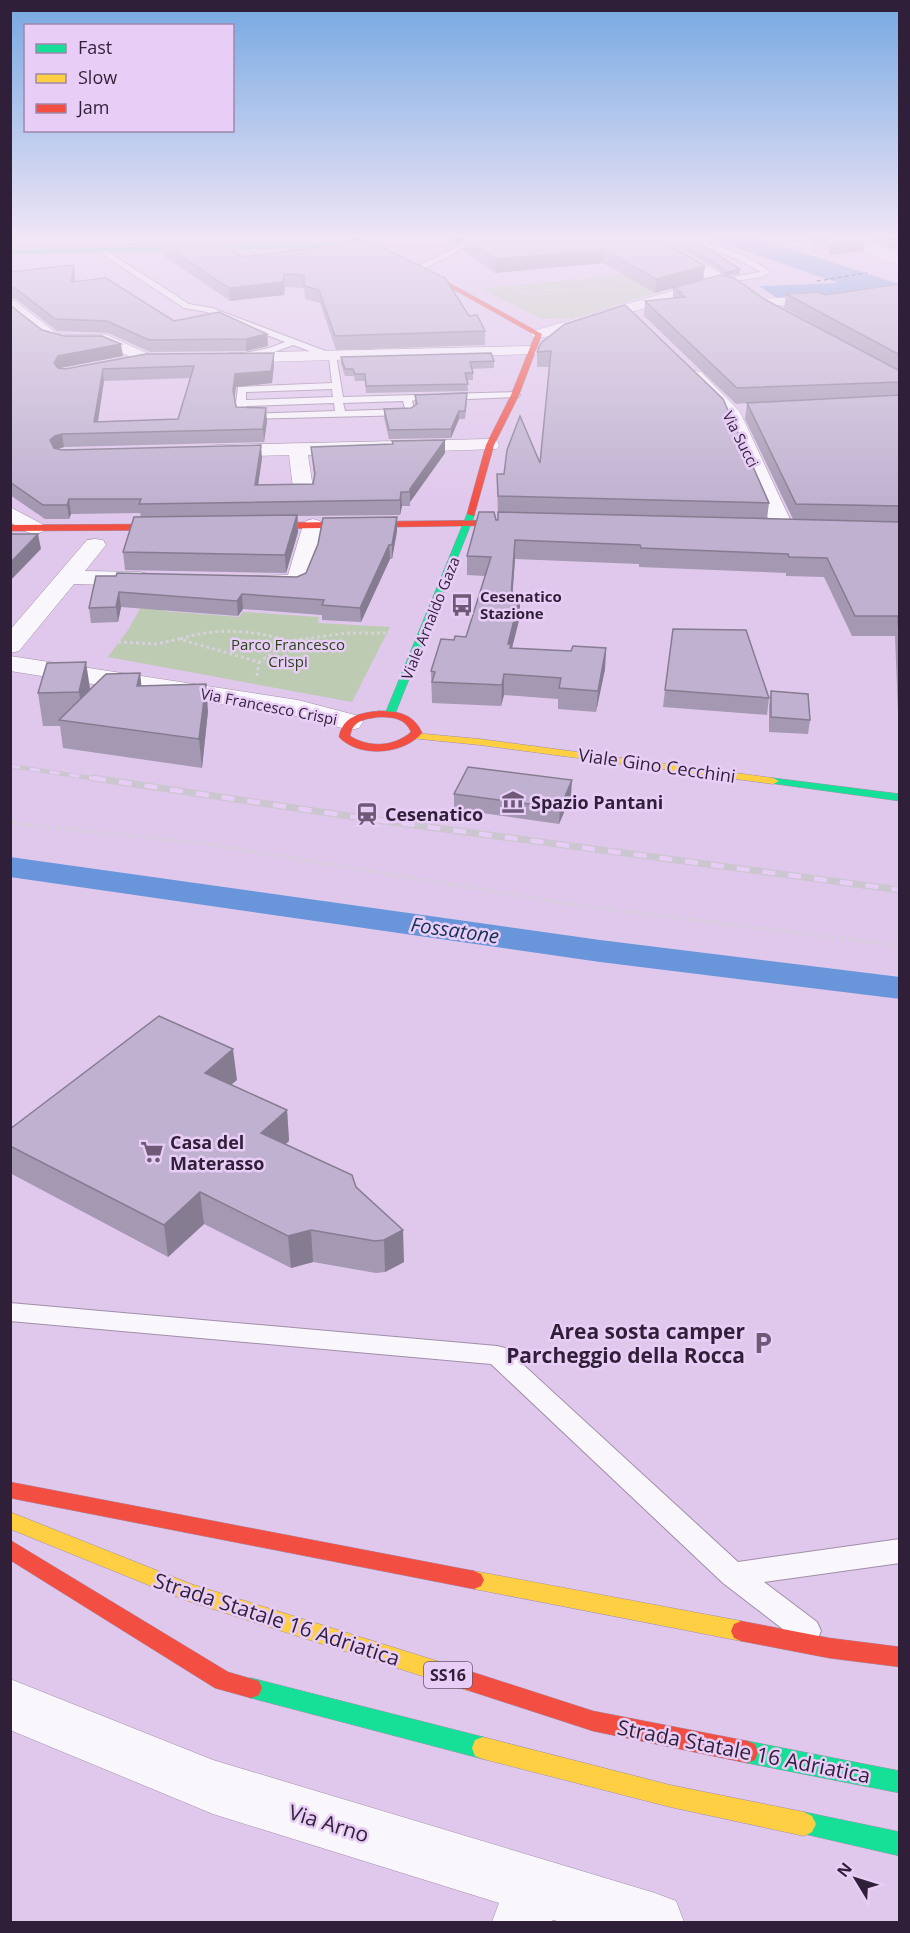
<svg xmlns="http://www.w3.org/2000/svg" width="910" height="1933" font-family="'Open Sans',sans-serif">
<rect width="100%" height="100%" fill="#e0c8ec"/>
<!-- green -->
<g fill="#bccbb1">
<polygon points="692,268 663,291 573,318 542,319 481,289"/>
<polygon points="142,605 165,606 163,611 239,617 243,612 319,617 318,623 390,627 352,702 108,657 128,630"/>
</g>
<!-- water -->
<polygon fill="#6995da" points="700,236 750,236 764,240 899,284 899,300 863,293 777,298 759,286 839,283"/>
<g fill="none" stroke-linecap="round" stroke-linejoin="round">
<!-- canal -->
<polygon fill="#6995da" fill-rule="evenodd" points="10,857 600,940 900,977 900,999 600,962 10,877"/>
<!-- ferry -->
<polyline stroke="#163355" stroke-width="1.5" stroke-dasharray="4 3" stroke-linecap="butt" points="817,281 867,273"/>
<!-- lane casing -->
<g stroke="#a08ea9" stroke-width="2">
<g id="lane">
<polygon points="478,236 485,237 420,271 413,269"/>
<polygon points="680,236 690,236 745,256 771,272 762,277 716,284 716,280 761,272 739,260"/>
<path d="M102 248 189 304 212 308 336 355 343 397 417 395 422 398 412 401 415 412 410 415 239 419 236 403 238 387 332 383 329 358 293 345 272 353 236 359V355L269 348 285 342 207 312 184 308 99 252ZM332 389 333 397 246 400V392ZM403 401 405 409 345 411 343 403ZM334 403 335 411 247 414 246 406Z"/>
<polygon points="515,392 520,395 518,397 445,400 440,397 445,394"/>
<polygon points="10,1303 497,1346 505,1348 738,1562 900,1539 900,1563 764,1582 817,1622 821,1631 817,1640 807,1644 797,1640 723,1583 491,1364 10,1321"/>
</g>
</g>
<!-- street casing -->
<g stroke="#a08ea9" stroke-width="1">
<g id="street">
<polygon points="635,236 651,236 758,293 760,296 759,299 814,296 821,300 814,304 763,306 758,305 756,302 757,299 748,299 721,286 545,337 533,337 531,334 533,331 710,280"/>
<polygon points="764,236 785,236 810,243 812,246 805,250 766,239"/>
<polygon points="843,236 859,236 900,256 900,265 879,258"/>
<polygon points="10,300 15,301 56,333 66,335 107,335 153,356 155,359 147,364 104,345 66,345 44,339 10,312"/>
<polygon points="531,346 539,351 537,354 230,363 222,358 230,353"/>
<polygon points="695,371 701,372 740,412 795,530 791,534 784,536 777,534 773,530 723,414 687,376 689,372"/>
<polygon points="490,439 497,441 499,445 497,449 308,455 313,488 310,492 296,492 293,488 289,455 216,457 209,455 207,451 209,447 216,445"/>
<path d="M10 507 42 524 46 528 42 532C29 536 21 529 10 522Z"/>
<polygon points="313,519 320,521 323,525 317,557 305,587 297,589 250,586 247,581 250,576 288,575 303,525 306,521"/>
<polygon points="95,539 103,540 106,545 85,571 140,572 148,574 151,579 148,584 140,586 74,584 19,651 10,653 10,630 87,540"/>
<polygon points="10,656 298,700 359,716 363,722 359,728 350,730 296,716 10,671"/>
<polygon points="10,1679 213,1760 655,1893 676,1901 684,1922 562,1922 553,1920 551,1922 492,1922 499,1903 213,1814 10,1730"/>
</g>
</g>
<!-- fast casing -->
<g stroke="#a08ea9" stroke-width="1">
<g id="fast">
<polygon points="356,238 359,240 353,244 332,247 10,254 10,250 332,243 350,242"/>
<polygon points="471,511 475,514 395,714 394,716 386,716 385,714 467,514"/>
<polygon points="773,778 900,794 900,801 769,783 769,779"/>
<polygon points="251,1678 483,1737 491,1740 494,1748 491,1756 483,1759 251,1698 243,1695 240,1688 243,1681"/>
<polygon points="747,1741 900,1771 900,1793 747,1763 739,1760 736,1752 739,1744"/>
<polygon points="804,1812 900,1832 900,1856 796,1832 792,1824 796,1816"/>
</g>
</g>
<!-- slow casing -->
<g stroke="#a08ea9" stroke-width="1">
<g id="slow">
<polygon points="414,733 480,739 773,778 779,781 773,784 480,745 410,738 410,734"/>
<polygon points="10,1512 191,1584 469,1671 477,1674 480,1681 477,1688 469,1691 188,1601 10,1529"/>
<polygon points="474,1571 741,1621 748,1624 751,1631 748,1638 741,1641 474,1589 467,1586 464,1580 467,1574"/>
<polygon points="483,1737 670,1785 804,1812 812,1816 816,1824 812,1832 804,1836 670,1807 483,1759 475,1756 472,1748 475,1740"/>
</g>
</g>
<!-- jam casing -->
<g stroke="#a08ea9" stroke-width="1">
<g id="jam">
<polygon points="346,236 353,236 455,286 542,334 519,395 494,445 474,516 467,514 486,445 511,395 535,335 451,288"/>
<polygon points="520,520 523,521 523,525 254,529 250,526 254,523"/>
<polygon points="10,525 175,524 179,527 175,530 10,531"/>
<path d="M379 711C398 711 414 714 422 733 403 755 359 758 339 737 343 716 360 713 379 711ZM379 717C393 717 405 718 411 732 394 747 369 748 350 736 353 720 365 719 379 717Z"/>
<polygon points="10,1482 474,1571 481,1574 484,1580 481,1586 474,1589 10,1498"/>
<polygon points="10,1540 228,1672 259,1681 262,1688 259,1695 251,1698 215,1688 10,1560"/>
<polygon points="741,1621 829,1638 900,1647 900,1667 829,1658 741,1641 734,1638 731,1631 734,1624"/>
<polygon points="469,1671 593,1711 747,1741 755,1744 758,1752 755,1760 747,1763 593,1731 461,1688 458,1681 461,1674"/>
</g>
</g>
<!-- path-far2 -->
<g stroke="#d8d0dd" stroke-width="1.5" stroke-dasharray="2 2" stroke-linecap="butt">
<polyline points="823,258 861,271"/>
<polyline points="511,292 614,287"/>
</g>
<!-- path-far1 -->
<g stroke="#d8d0dd" stroke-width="3" stroke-dasharray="3 3" stroke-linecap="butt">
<path d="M180 639C217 627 252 630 289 641"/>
<polyline points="118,642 156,644 179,639 259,662 289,641 347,633 394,633"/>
<polyline points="257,676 259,662"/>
</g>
<!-- path -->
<polyline stroke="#d8d0dd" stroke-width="4" stroke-dasharray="4.5 4.5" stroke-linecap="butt" points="10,823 200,843 582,906 900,946"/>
<!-- lane -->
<use href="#lane" fill="#faf7fc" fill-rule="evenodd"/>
<!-- street -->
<use href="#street" fill="#faf7fc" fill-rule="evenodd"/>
<!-- fast -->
<use href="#fast" fill="#16e098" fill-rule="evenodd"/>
<!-- slow -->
<use href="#slow" fill="#ffcf43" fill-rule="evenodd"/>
<!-- jam -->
<use href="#jam" fill="#f24e42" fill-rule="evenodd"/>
<!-- rail-far1 casing -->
<g stroke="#ccc6d0" stroke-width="4.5">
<polyline id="rail-far1" points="10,766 104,780"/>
</g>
<!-- rail casing -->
<g stroke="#ccc6d0" stroke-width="7">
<polyline id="rail" points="93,778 369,819 900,890"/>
</g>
<!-- rail-far1 -->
<use href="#rail-far1" stroke="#e8cef6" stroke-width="3" stroke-dasharray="10" stroke-linecap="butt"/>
<!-- rail -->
<use href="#rail" stroke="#e8cef6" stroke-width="4.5" stroke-dasharray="13" stroke-linecap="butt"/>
</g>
<!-- wall -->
<g fill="#a498b2" fill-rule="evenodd">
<polygon points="443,236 635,236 705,266 703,279 655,293 603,263 495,273 464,251 464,241 456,245"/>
<polygon points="792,236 854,236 864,242 863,251 829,255 830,247"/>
<polygon points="864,236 900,236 888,248"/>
<polygon points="678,243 740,269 739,274 726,276 764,299 871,356 784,308 786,294 825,295 900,284 900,712 898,712 895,636 852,636 824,577 786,576 786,573 639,567 639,564 515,559 512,596 520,616 512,648 571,651 606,648 605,669 596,712 558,709 558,699 504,695 501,706 432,703 431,671 454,640 466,637 485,576 467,575 467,556 496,520 498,520 497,474 504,474 540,463 549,367 537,367 537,352 541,343 769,503 767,519 793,519 745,419 747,403 736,404 644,316 645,301 673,299 673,288 724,276 716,268 678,248"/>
<polygon points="163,244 243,257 469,316 485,331 485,345 336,350 320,303 305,299 304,288 285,287 284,295 230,301 165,257"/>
<polygon points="10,272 75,276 74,282 174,321 267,334 268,346 246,351 150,352 108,333 57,331 16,299 10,298"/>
<path d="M10 305 42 330 123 356 60 368 65 369 146 354 274 365 272 383 236 387 234 398 236 407 267 421 264 442 64 447 58 449 62 450 262 458 258 485 313 484 314 477 311 447 392 444V441L445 440V453L410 502V506H402L400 515 298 516V532L286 573 125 570 123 552 141 517 140 513 71 514 69 519H45L10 495ZM191 378 178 419 98 422 104 381Z"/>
<polygon points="341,357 494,361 494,368 472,369 473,373 473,380 467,380 468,391 366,393 365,381 355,381 354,376 345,376 341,364"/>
<polygon points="415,395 467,402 465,419 459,419 451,438 389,439 384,418 384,409 411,408 415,405"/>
<polygon points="397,517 397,531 392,559 390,559 361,622 322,620 322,615 243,609 238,616 121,607 118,622 91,623 89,608 96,576 297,577 306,573"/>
<polygon points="140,673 141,686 208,711 202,768 63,748 60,726 43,726 38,693 90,689"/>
<polygon points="665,690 769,698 767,715 663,707"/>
<polygon points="771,691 810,720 808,734 769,732 769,706"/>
<polygon points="454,794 571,796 559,824 454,809"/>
<polygon points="237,1080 231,1084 287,1110 289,1141 285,1144 356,1187 404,1262 385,1272 376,1273 313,1262 291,1268 204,1224 168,1257 10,1173 10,1129"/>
</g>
<!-- shaded-wall -->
<g fill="#867c91">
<polygon points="456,236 473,236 464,238 464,241 456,245"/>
<polygon points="900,237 900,246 888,248 889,239"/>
<polygon points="864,242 863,251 829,255 830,246"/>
<polygon points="604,250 603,263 495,273 495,259"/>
<polygon points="74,265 75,276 72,293 71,282"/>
<polygon points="705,266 703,279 655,293 656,279"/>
<polygon points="740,269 739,274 724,276 725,272"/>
<polygon points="284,274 285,287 284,295 230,301 229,288"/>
<polygon points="267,334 268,346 246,351 246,339"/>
<polygon points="121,344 123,356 60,368 56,375 54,363 58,356"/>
<polygon points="274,353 274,365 272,383 236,387 234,403 233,390 235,374"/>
<polygon points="103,369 104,381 96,433 94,422"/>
<polygon points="266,408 267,421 264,442 263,429"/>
<polygon points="459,411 459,419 451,438 451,429"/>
<polygon points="62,434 64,447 56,449 52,454 50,440 55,436"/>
<polygon points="445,440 445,453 410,502 410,489"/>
<polygon points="261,445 262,458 256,499 255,485"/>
<polygon points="401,492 402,506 400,515 400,500"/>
<polygon points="69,499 71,514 69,519 67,505"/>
<polygon points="297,515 298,532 286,573 285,555"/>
<polygon points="397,517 397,531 392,559 392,545"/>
<polygon points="38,534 41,549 10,581 10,563"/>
<polygon points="515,540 515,559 511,616 511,596"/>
<polygon points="389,545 390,559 361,622 360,608"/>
<polygon points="119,592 121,607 118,622 116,607"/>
<polygon points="242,594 243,609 238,616 237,601"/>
<polygon points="520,596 520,616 511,652 508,644"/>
<polygon points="606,648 605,669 596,712 598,691"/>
<polygon points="86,662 91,695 84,725 79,692"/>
<polygon points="140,673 143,700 137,686"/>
<polygon points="504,674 504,695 501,706 502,685"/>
<polygon points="206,684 208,711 202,768 199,739"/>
<polygon points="572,780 571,796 559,824 560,808"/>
<polygon points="233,1049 237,1080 209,1103 205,1073"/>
<polygon points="287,1110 289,1141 264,1164 261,1133"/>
<polygon points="200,1192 204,1224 168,1257 164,1225"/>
<polygon points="311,1230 313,1262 291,1268 288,1236"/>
<polygon points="403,1230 404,1262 385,1272 384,1240"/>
</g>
<!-- building -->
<g fill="#bfb1cf" stroke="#867c91" stroke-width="1.5" fill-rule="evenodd">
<polygon points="468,236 635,236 639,238 654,237 705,266 656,279 604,250 495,259 464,238"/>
<polygon points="824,236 854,236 864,242 830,246 831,238"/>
<polygon points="883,236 900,236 900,237 889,239"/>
<polygon points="369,241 445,278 469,316 477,315 485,331 335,336 319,290 304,286 304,275 284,274 283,282 229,288 163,244 223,244 243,257"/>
<polygon points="697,242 740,269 725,272 716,263 678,243"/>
<polygon points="74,265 71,282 106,278 174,321 219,312 267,334 246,339 149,340 107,321 55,319 15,288 10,288 10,272"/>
<polygon points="720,275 734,278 764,299 900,371 900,382 737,388 645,301 685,297 678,293 681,292 673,288"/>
<polygon points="900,284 900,355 786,294 819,292 825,295"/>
<path d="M10 305 42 330 64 336H102L121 344 58 356 54 363 58 368 65 369 146 354 274 353 271 371 235 374 233 390 236 407 266 408 263 429 62 434 55 436 50 440 54 448 62 450 261 445 255 485 313 484 315 474 311 447 393 444 392 441 445 440 410 489V492H401L400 500 139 504 141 499H69L67 505H43L10 482ZM194 366 178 419 94 422 103 369Z"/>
<polygon points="625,305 723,399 769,503 498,496 497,474 504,474 507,450 520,416 540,463 551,351 537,352 541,343 565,324"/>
<polygon points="491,353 494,361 470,362 473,373 465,373 468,384 366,386 365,374 355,374 353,369 345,369 341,357"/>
<polygon points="467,393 465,411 459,411 451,429 389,430 384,409 411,408 417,404 415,395"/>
<polygon points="900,395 900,506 796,504 747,403"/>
<polygon points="479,512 494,512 496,520 498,520 498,512 900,522 900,651 898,616 855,616 827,558 789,557 788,554 641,548 640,545 515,540 511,596 520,596 508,644 511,644 510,648 571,651 573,646 606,648 598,691 559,688 561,678 504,674 502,685 432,682 435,672 431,671 441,639 454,640 455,636 466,637 491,557 467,556"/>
<polygon points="297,515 285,555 123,552 134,517"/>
<polygon points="397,517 392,545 389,545 360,608 322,605 324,600 242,594 237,601 119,592 116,607 89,608 96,576 116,576 117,573 297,577 306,573 318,544 323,518"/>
<polygon points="10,534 38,534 10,563"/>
<polygon points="673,629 746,630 769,698 665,690"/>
<polygon points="86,662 79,692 38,693 47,663"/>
<polygon points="140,673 137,686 206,684 199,739 59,720 106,674"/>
<polygon points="771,691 808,694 810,720 771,717"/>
<polygon points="468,767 572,780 560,808 454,794"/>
<polygon points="159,1016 233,1049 205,1073 287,1110 261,1133 352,1175 356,1187 403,1230 384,1240 375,1241 311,1230 288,1236 200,1192 164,1225 10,1146 10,1129"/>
</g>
<!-- sky -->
<linearGradient id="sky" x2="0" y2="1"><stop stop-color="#75a8e2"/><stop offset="0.47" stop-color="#f1e6f6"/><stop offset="1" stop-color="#f1e6f6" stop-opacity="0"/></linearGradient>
<rect width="910" height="506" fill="url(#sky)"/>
<!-- icons -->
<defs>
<g id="bus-bare" transform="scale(1.8)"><path d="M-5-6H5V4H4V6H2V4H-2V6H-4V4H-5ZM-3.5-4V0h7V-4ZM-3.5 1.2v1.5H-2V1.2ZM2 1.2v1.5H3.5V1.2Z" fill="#6e5a77" stroke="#e8cef6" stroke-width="2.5" paint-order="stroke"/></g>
<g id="museum-bare" transform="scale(1.8)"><path d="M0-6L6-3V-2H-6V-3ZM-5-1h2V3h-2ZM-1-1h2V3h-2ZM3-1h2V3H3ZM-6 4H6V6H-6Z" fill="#6e5a77" stroke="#e8cef6" stroke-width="2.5" paint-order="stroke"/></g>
<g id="station-bare" transform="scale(1.8)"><path d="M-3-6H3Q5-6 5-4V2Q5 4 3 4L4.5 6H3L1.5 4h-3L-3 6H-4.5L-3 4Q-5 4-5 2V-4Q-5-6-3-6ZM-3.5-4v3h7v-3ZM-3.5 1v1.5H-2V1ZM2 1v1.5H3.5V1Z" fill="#6e5a77" stroke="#e8cef6" stroke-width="2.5" paint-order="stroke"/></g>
<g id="supermarket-bare" transform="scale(1.8)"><path d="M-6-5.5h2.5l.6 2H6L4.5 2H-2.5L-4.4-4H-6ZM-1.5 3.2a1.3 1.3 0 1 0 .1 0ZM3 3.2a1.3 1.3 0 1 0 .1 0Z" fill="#6e5a77" stroke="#e8cef6" stroke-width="2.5" paint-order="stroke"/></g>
<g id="parking-bare" transform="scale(1.8)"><path d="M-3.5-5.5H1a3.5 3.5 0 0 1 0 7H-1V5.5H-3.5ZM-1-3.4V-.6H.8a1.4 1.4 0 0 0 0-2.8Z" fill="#6e5a77" stroke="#e8cef6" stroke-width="2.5" paint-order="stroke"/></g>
</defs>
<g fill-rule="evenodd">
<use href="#bus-bare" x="462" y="605"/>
<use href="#museum-bare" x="513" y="802"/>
<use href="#station-bare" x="367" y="814"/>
<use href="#supermarket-bare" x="152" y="1152"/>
<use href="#parking-bare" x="763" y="1343"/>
</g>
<g text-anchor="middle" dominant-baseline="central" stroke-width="5" stroke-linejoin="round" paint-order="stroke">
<!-- far-street labels -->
<g font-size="15" fill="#301f38" stroke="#e8cef6">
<text transform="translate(741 439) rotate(63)">Via Succi</text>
<text transform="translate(430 618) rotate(-68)">Viale Arnaldo Gaza</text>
<text transform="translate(269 706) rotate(11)">Via Francesco Crispi</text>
</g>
<!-- far-poi labels -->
<g font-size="15" font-weight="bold" fill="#301f38" stroke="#e8cef6" text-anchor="start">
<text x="480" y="596">Cesenatico<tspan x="480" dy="17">Stazione</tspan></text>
</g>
<!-- far-park labels -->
<g font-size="15" fill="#2c441c" stroke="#e8cef6">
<text x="288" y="644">Parco Francesco<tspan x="288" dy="17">Crispi</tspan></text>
</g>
<!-- shield labels -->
<rect fill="#e8cef6" stroke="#675471" stroke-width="1.5" x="424" y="1662" width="48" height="26" rx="4.5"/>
<g font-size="16" font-weight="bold" fill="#301f38">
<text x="448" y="1675">SS16</text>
</g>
<!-- street labels -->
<g font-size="18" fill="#301f38" stroke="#e8cef6">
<text transform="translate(657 765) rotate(8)">Viale Gino Cecchini</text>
</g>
<!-- poi labels -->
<g font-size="18" font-weight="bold" fill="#301f38" stroke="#e8cef6" text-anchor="start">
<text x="531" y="802">Spazio Pantani</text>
<text x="385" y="814">Cesenatico</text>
<text x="170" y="1142">Casa del<tspan x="170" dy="21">Materasso</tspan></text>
</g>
<!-- water labels -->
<g font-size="20" font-style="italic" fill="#163355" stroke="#e8cef6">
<text transform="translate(455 930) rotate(8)">Fossatone</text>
</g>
<!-- near-poi labels -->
<g font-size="21" font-weight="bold" fill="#301f38" stroke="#e8cef6" text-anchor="end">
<text x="745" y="1331">Area sosta camper<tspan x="745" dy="24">Parcheggio della Rocca</tspan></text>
</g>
<!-- near-street labels -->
<g font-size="21" fill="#301f38" stroke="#e8cef6">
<text transform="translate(277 1619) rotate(18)">Strada Statale 16 Adriatica</text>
<text transform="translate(744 1751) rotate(11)">Strada Statale 16 Adriatica</text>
<text transform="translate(329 1823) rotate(17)">Via Arno</text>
</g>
</g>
<!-- border -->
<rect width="910" height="1933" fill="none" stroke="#301f38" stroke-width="24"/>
<!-- legend -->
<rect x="24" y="24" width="210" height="108" fill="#e8cef6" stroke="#9e88aa" stroke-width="1.5"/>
<rect x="36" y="44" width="30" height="9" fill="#16e098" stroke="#9e88aa" stroke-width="1.5"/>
<text x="78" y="54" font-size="18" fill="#301f38">Fast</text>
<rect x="36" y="74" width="30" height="9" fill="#ffcf43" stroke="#9e88aa" stroke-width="1.5"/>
<text x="78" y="84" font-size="18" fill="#301f38">Slow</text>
<rect x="36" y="104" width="30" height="9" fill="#f24e42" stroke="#9e88aa" stroke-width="1.5"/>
<text x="78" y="114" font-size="18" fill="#301f38">Jam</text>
<!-- north arrow -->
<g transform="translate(856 1879) rotate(308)" stroke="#e8cef6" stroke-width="4.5" paint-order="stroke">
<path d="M0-4.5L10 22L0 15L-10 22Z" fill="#301f38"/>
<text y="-9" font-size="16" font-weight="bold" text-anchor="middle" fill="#301f38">N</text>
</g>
</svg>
